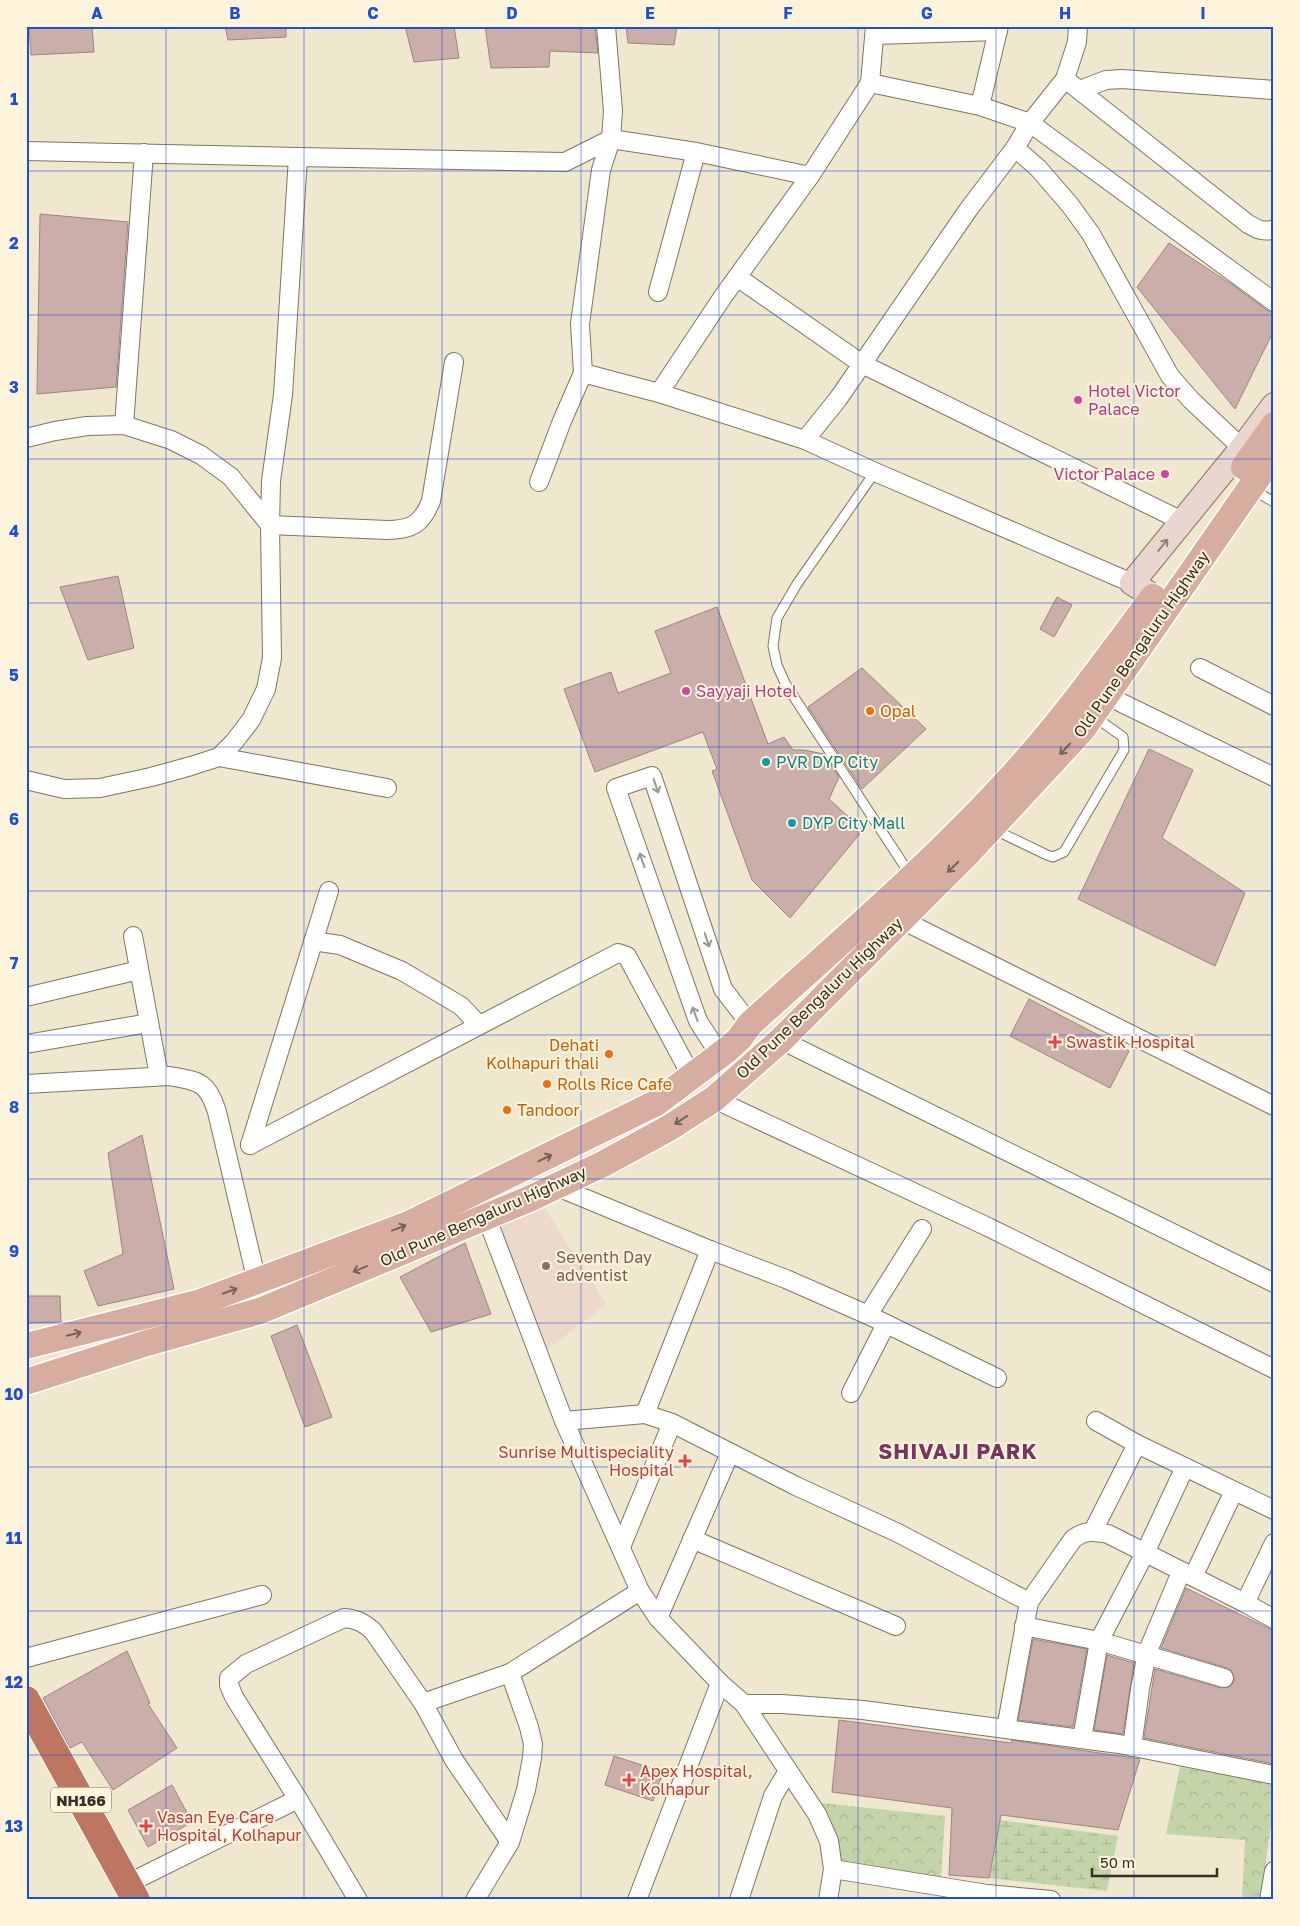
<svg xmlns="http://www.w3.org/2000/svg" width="1300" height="1926" font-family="'Golos Text',sans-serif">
<defs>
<pattern id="forest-crowns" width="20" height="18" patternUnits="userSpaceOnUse" patternTransform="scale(1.25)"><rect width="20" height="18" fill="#c3d4a9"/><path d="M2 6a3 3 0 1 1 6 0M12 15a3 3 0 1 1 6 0" fill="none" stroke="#a8b691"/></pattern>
<pattern id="wetland-marsh" width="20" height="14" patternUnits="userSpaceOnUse" patternTransform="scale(1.25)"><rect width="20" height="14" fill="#c3d4a9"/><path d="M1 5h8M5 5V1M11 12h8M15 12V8" fill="none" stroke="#a8b691"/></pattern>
</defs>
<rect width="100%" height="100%" fill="#efe7ce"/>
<!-- education -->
<polygon fill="#edd9ca" points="540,1201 606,1304 543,1353 497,1227"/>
<!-- forest -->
<g fill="url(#forest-crowns)">
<polygon points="1180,1767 1274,1783 1274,1806 1260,1900 1242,1899 1245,1840 1166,1834"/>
<polygon points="821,1803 945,1816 941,1878 841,1860"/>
</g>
<!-- wetland -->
<polygon fill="url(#wetland-marsh)" points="1000,1820 1118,1836 1107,1891 989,1878"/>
<!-- building -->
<g fill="#cbaeaa" stroke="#9f8480">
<polygon points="29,26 92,26 94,52 31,55"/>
<polygon points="225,26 286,26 286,37 228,40"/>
<polygon points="405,26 454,26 459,58 414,62"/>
<polygon points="485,26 595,26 598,53 550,51 549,67 491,68"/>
<polygon points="626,26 677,26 674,45 628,43"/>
<polygon points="40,214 128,222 116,387 37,394"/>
<polygon points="1169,243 1234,286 1268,311 1274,312 1274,330 1235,409 1137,287"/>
<polygon points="118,576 134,648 88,660 60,587"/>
<polygon points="1057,597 1072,605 1054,637 1040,629"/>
<polygon points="717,607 768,744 784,737 793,750 804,750 824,754 839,777 829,799 863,830 790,918 752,880 712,771 717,769 703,732 595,772 564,689 611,672 618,693 671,673 655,631"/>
<polygon points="862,668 926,729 862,789 808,707"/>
<polygon points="1149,749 1193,770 1162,838 1245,893 1215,966 1078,899"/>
<polygon points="1029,999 1129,1051 1110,1088 1010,1036"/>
<polygon points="142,1135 174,1289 98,1306 84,1271 123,1254 108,1153"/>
<polygon points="465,1243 491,1314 431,1332 400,1277"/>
<polygon points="26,1296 60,1296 61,1322 26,1323"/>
<polygon points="297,1325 332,1417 305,1427 271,1336"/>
<polygon points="1186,1588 1274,1631 1274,1764 1144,1738 1155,1669 1221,1688 1231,1686 1234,1681 1232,1671 1227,1668 1161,1648"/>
<polygon points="1033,1639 1087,1649 1073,1727 1018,1720"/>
<polygon points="127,1651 150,1703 148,1704 177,1748 113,1790 82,1742 70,1748 43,1698"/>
<polygon points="1107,1655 1134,1663 1123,1734 1094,1730"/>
<polygon points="839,1720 1011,1743 1012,1740 1140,1759 1118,1830 1001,1815 989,1878 949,1875 952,1808 832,1792"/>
<polygon points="614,1756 663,1772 653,1801 605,1785"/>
<polygon points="172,1785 192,1822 148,1847 128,1810"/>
</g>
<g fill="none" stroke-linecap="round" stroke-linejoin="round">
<!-- lane casing -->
<g stroke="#7e7660" stroke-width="11">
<g id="lane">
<polyline points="875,472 797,584 777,618 773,646 777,665 786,685 911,876"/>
<polyline points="1260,494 1274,502"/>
<polyline points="993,829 1047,855 1053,857 1064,852 1124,750 1123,737 1095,717"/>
</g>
</g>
<!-- street casing -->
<g stroke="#7e7660" stroke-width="20">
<g id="street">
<polyline points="606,26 613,111 611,139 601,170 580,324 583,373 659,393 805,440 875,472 1132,583"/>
<polyline points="875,35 998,31"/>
<path d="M1065 79 1248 224C1257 229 1264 233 1274 229"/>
<polyline points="870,83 980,106 1030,123 1274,302"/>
<polyline points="1080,90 1106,80 1122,79 1274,90"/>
<polyline points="980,106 999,26"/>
<polyline points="1015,148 1038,168 1070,205 1091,234 1170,376 1191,400 1242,448"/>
<polyline points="26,151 298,157"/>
<polyline points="737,277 862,364 1182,521"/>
<polyline points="658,292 696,152"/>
<polyline points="659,393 722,298 810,176 870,83 875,26"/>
<polyline points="124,425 144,153"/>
<polyline points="26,438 55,431 87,426 124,425 171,440 201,455 231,477 270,525 271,481 283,395 298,157 565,162 611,139 696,152 810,176"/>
<polyline points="805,440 838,399 968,210 1015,148 1030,123 1065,79 1077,42 1078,26"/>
<polyline points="539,482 562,421 583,373"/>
<polyline points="1200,668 1274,706"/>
<polyline points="1097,691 1274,777"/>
<polyline points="219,757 387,788"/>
<path d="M26 780 64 789 100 788 151 777 191 766 219 757 234 742 251 720 266 689 272 658 270 525 387 530C411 530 422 524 431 501L454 362"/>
<polyline points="900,919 1274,1106"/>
<polyline points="133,936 159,1076"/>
<polyline points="313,941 340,945 402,971 461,1006 478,1024"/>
<polyline points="26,997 139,970"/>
<polyline points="781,1040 1274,1283"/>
<polyline points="26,1044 149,1023"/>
<polyline points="720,1055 698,1021 616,788 652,776 723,989 750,1024"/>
<path d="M26 1084 170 1076C199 1081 208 1082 217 1112L257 1282"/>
<polyline points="714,1099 988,1227 1274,1369"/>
<polyline points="250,1145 618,953 627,956 692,1077"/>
<polyline points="250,1145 329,891"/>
<polyline points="555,1186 710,1250 786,1279 868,1315 997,1378"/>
<polyline points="483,1208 564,1421 640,1591 658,1618 720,1683 744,1704 817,1814 829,1841 833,1869 828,1900"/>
<polyline points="868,1315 922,1229"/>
<polyline points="851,1393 886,1324"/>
<polyline points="645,1414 710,1250"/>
<polyline points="564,1421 645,1414 672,1423 796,1486 898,1533 1029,1602"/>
<polyline points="1096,1421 1137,1444 1274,1510"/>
<polyline points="1093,1531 1137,1444"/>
<polyline points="692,1539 896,1626"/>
<polyline points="621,1547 672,1423"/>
<polyline points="1193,1577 1234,1491"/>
<polyline points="1245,1603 1274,1543"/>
<polyline points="658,1618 730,1453"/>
<polyline points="1024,1626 1099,1641 1224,1678"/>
<polyline points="26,1658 262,1595"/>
<polyline points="510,1673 640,1591"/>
<polyline points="423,1703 510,1673 529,1727 533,1744 532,1758 526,1790 510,1842 475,1900"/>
<polyline points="744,1704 782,1704 863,1710 1119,1744 1274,1775"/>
<path d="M1006 1729 1029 1602 1073 1539C1085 1530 1093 1531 1108 1534L1245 1603 1274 1619"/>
<polyline points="1082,1739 1099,1641 1145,1553 1185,1467"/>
<polyline points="1132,1747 1140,1689 1147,1653 1181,1572"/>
<polyline points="833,1869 987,1894 1051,1900"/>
<polyline points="127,1884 298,1799"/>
<path d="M358 1900 298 1799 234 1697 229 1685V1678L246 1664 344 1618C357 1619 364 1623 373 1631L423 1703 454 1760 510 1842"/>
<polyline points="637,1900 720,1683"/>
<polyline points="739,1900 773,1796 788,1771"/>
<polyline points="1269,1900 1274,1871"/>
</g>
</g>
<!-- secondary casing -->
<g stroke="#7e7660" stroke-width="26">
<polyline id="secondary" points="1153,596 1132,583 1242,448 1274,405"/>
</g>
<!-- primary casing -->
<g stroke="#fff" stroke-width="29">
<g id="primary">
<polyline points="1244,467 1274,425"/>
<path d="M26 1346 201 1302 409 1224 656 1103 728 1049 739 1039 750 1024C839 943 931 865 1012 776 1063 720 1107 659 1153 597"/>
<polyline points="26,1382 147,1343 260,1311 529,1199 603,1164 669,1128 714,1099 781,1040 969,852 1082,730 1274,454"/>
</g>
</g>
<!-- highway casing -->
<g stroke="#fff" stroke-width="30">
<polyline id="highway" points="26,1700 136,1900"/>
</g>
<!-- lane -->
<use href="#lane" stroke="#fff" stroke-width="9"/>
<!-- street -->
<use href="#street" stroke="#fff" stroke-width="18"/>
<!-- secondary -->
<use href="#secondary" stroke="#ebd6cf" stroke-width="24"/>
<!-- primary -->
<use href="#primary" stroke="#d7ada0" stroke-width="26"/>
<!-- highway -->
<use href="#highway" stroke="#bd7660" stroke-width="28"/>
</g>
<!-- one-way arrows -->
<defs><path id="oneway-shaft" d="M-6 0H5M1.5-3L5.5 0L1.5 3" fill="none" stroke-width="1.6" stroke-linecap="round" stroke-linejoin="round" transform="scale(1.25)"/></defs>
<use stroke="#90837b" href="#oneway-shaft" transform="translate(1163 545) rotate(-51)"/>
<g stroke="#756257">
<use href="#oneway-shaft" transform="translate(1065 749) rotate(133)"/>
<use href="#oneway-shaft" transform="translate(953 867) rotate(136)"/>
<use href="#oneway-shaft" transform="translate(681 1120) rotate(147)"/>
<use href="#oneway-shaft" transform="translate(545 1158) rotate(-26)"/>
<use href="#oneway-shaft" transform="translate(399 1228) rotate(-21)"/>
<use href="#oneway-shaft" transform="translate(360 1269) rotate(158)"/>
<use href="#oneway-shaft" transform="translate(230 1291) rotate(-19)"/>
<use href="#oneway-shaft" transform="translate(74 1334) rotate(-14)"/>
</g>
<g stroke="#9a9893">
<use href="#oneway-shaft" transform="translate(656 786) rotate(72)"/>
<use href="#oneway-shaft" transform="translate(642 860) rotate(-109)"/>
<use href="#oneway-shaft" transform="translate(707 940) rotate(72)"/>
<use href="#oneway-shaft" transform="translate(695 1014) rotate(-110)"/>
</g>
<!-- grid -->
<path fill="none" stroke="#1d4ed8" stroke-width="1" stroke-opacity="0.55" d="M166 26V1900M304 26V1900M442 26V1900M581 26V1900M719 26V1900M858 26V1900M996 26V1900M1134 26V1900M26 171H1274M26 315H1274M26 459H1274M26 603H1274M26 747H1274M26 891H1274M26 1035H1274M26 1179H1274M26 1323H1274M26 1467H1274M26 1611H1274M26 1755H1274"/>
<!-- markers -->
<g fill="#d1479c" stroke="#fdf4db" stroke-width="2">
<circle cx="1078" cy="400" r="5"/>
<circle cx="1165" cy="474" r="5"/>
<circle cx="686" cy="691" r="5"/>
</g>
<g fill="#e8710a" stroke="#fdf4db" stroke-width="2">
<circle cx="870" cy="711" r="5"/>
<circle cx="609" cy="1054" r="5"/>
<circle cx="547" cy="1084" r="5"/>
<circle cx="507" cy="1110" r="5"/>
</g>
<g fill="#0f9aa8" stroke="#fdf4db" stroke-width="2">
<circle cx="766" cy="762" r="5"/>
<circle cx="792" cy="823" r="5"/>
</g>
<g fill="#e0444e" stroke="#fdf4db" stroke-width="2">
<path d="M1052.5 1034.5h5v5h5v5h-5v5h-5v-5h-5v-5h5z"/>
<path d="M682.5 1453.5h5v5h5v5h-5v5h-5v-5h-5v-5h5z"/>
<path d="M626.5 1772.5h5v5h5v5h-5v5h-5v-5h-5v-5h5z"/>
<path d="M143.5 1818.5h5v5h5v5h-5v5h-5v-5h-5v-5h5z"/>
</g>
<circle fill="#8d6e63" stroke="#fdf4db" stroke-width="2" cx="546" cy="1266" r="5"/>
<g text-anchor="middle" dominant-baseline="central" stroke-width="4" stroke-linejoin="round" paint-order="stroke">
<!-- shield labels -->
<rect fill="#fdf4db" stroke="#706b5d" stroke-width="1" x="51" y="1787.5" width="60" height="25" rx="4"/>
<g font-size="15" font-weight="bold" fill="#343027">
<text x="81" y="1800">NH166</text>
</g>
<!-- hotel labels -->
<g font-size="16" fill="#b23c85" stroke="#fdf4db" text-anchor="start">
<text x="1088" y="391">Hotel Victor<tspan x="1088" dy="18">Palace</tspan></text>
<text x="1155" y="474" text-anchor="end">Victor Palace</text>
<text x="696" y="691">Sayyaji Hotel</text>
</g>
<!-- street labels -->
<g font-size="16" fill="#343027" stroke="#fdf4db">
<text transform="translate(1141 644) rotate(-55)">Old Pune Bengaluru Highway</text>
<text transform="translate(819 998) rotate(-44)">Old Pune Bengaluru Highway</text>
<text transform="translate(483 1216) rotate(-24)">Old Pune Bengaluru Highway</text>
</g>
<!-- food labels -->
<g font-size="16" fill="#c56008" stroke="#fdf4db" text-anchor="start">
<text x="880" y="711">Opal</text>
<text x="599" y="1045" text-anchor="end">Dehati<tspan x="599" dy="18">Kolhapuri thali</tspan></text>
<text x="557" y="1084">Rolls Rice Cafe</text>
<text x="517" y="1110">Tandoor</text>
</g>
<!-- culture labels -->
<g font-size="16" fill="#0d838f" stroke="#fdf4db" text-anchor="start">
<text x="776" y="762">PVR DYP City</text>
<text x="802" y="823">DYP City Mall</text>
</g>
<!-- health labels -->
<g font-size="16" fill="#be3a42" stroke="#fdf4db" text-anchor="start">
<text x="1066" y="1042">Swastik Hospital</text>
<text x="674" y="1452" text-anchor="end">Sunrise Multispeciality<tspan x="674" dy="18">Hospital</tspan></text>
<text x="640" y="1771">Apex Hospital,<tspan x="640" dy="18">Kolhapur</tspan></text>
<text x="157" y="1817">Vasan Eye Care<tspan x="157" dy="18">Hospital, Kolhapur</tspan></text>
</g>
<!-- education labels -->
<g font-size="16" fill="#785e54" stroke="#fdf4db" text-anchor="start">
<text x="556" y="1257">Seventh Day<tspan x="556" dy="18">adventist</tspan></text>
</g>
<!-- district labels -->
<g font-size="21" font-weight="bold" letter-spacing="1" fill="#75375e" stroke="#fdf4db">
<text x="958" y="1451">SHIVAJI PARK</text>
</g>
</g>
<!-- border -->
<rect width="1300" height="1926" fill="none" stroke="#fdf4db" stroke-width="55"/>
<!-- scale -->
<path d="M1092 1868v8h125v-8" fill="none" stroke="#343027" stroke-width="2.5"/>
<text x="1100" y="1868" font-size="15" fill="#343027" stroke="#fdf4db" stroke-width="4" paint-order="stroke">50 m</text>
<rect x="28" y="28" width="1244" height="1870" fill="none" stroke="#1d4ed8" stroke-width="2"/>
<g font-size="16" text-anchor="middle" font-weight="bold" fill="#1d4ed8">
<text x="97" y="19">A</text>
<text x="235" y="19">B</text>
<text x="373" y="19">C</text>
<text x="512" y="19">D</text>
<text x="650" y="19">E</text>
<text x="788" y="19">F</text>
<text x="927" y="19">G</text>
<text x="1065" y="19">H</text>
<text x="1203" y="19">I</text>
<text x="14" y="105">1</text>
<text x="14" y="249">2</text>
<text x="14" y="393">3</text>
<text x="14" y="537">4</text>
<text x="14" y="681">5</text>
<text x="14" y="825">6</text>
<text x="14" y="969">7</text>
<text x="14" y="1113">8</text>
<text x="14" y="1257">9</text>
<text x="14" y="1400">10</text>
<text x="14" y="1544">11</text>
<text x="14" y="1688">12</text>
<text x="14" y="1832">13</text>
</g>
</svg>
